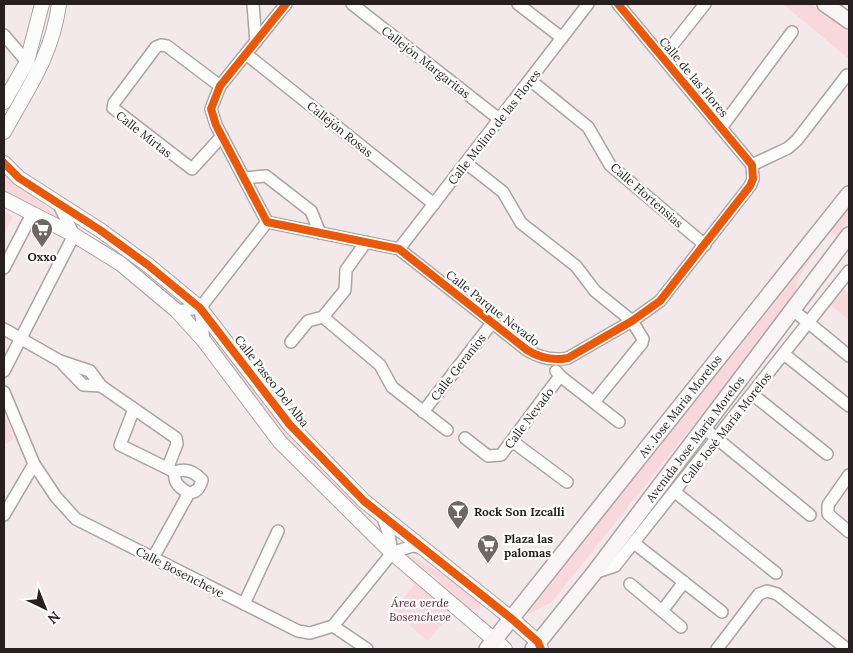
<svg xmlns="http://www.w3.org/2000/svg" width="853" height="653" font-family="Lora,serif">
<rect width="100%" height="100%" fill="#f4e9ea"/>
<!-- green -->
<g fill="#f9d8dd">
<polygon points="783,4 812,4 849,32 849,59"/>
<polygon points="6,175 49,209 68,227 4,190"/>
<polygon points="849,205 849,218 836,237 829,230"/>
<polygon points="4,212 13,217 4,234"/>
<polygon points="82,236 113,247 127,255 189,306 181,305 131,267"/>
<polygon points="814,249 816,252 798,278 794,299 552,602 529,614 526,612 529,605"/>
<polygon points="842,288 849,294 849,320 829,304"/>
<polygon points="206,319 266,403 386,538 297,454 209,341"/>
<polygon points="4,414 14,439 4,445"/>
<polygon points="404,551 454,581 480,600 480,610 469,609 461,604 435,577 401,553"/>
<polygon points="419,579 451,613 428,641 393,611"/>
</g>
<g fill="none" stroke-linecap="round" stroke-linejoin="round">
<!-- minor casing -->
<g stroke="#aba3a4" stroke-width="14">
<g id="minor">
<polyline points="253,4 256,42"/>
<path d="M286 4 220 86 211 109 216 125 267 222 399 249 527 350C540 358 553 361 568 358L632 321 660 301 750 186 753 179 752 165 618 4"/>
<polyline points="352,4 499,119"/>
<polyline points="518,4 562,38"/>
<polyline points="4,35 27,62"/>
<polyline points="246,54 434,204"/>
<polyline points="663,57 705,4"/>
<polyline points="530,80 588,127 610,165 705,245"/>
<polyline points="220,86 167,46 161,45 156,47 114,103 113,108 192,169 222,136"/>
<polyline points="721,128 792,32"/>
<polyline points="466,163 503,192 521,223 576,266 595,291 632,321 643,339 642,343 594,402"/>
<polyline points="752,165 788,148 797,140 847,75"/>
<polyline points="244,178 266,176 311,211 320,233"/>
<polyline points="58,203 74,235"/>
<polyline points="399,249 588,4"/>
<polyline points="4,268 32,214"/>
<polyline points="793,310 849,356"/>
<polyline points="177,311 200,308"/>
<polyline points="323,317 380,365 392,387 447,430"/>
<polyline points="4,329 60,361 90,371 101,386 176,438 177,444 168,467"/>
<polyline points="204,341 200,308 267,222"/>
<polyline points="291,342 308,321 323,317 345,290 346,270 366,242"/>
<polyline points="784,354 849,406"/>
<polyline points="60,361 83,385 101,386"/>
<polyline points="4,371 74,235"/>
<polyline points="556,371 560,376 619,422"/>
<polyline points="4,392 34,464 56,497 76,519 298,631 310,633 333,626 392,553 412,546 420,547"/>
<polyline points="752,394 827,454"/>
<polyline points="134,409 120,445 173,471"/>
<polyline points="423,412 492,323"/>
<polyline points="704,428 810,515"/>
<polyline points="465,438 488,456 501,455 560,376"/>
<polyline points="512,441 567,482"/>
<path d="M175 472C173 483 180 488 189 493"/>
<polyline points="849,475 828,505 828,514 849,532"/>
<polyline points="675,492 776,573"/>
<polyline points="4,515 34,464"/>
<polyline points="382,515 389,535 392,553"/>
<polyline points="634,543 722,612"/>
<path d="M153 558 189 493C197 492 200 488 202 480 194 471 185 468 175 472"/>
<polyline points="594,573 615,566 849,271"/>
<polyline points="630,584 681,627"/>
<polyline points="244,604 278,531"/>
<polyline points="662,611 684,582"/>
<polyline points="333,626 367,649"/>
<polyline points="717,649 759,594 767,591 777,594 847,649"/>
</g>
</g>
<!-- tertiary casing -->
<g stroke="#aba3a4" stroke-width="16">
<g id="tertiary">
<polyline points="4,102 27,62 42,4"/>
<path d="M4 132C28 88 52 56 59 4"/>
<polyline points="4,163 19,178 100,230 148,265 200,308 290,425 364,501 512,619 538,642 541,649"/>
<polyline points="4,199 74,235 121,264 177,311 204,341 280,442 392,553 505,649"/>
</g>
</g>
<!-- secondary casing -->
<g stroke="#aba3a4" stroke-width="18">
<g id="secondary">
<polyline points="825,4 849,21"/>
<polyline points="487,649 849,194"/>
<polyline points="533,649 594,573 849,235"/>
</g>
</g>
<!-- minor -->
<use href="#minor" stroke="#fdfcfc" stroke-width="11"/>
<!-- tertiary -->
<use href="#tertiary" stroke="#fdfcfc" stroke-width="14"/>
<!-- secondary -->
<use href="#secondary" stroke="#f9f4f5" stroke-width="15"/>
<!-- cycleway casing -->
<g stroke="#fff" stroke-width="11">
<g id="cycleway">
<path d="M286 4 220 86 211 109 216 125 267 222 399 249 527 350C540 358 553 361 568 358L632 321 660 301 750 186 753 179 752 165 618 4"/>
<polyline points="4,163 19,178 100,230 148,265 200,308 290,425 364,501 512,619 538,642 541,649"/>
</g>
</g>
<!-- cycleway -->
<use href="#cycleway" stroke="#e8590c" stroke-width="8"/>
</g>
<!-- icons -->
<defs>
<g id="supermarket-pin" transform="scale(1.125)"><path d="M0 17L-7.5 6A9.5 9.5 0 1 1 7.5 6Z" fill="#6f6667" stroke="#fff"/><path d="M-6-5.5h2.5l.6 2H6L4.5 2H-2.5L-4.4-4H-6ZM-1.5 3.2a1.3 1.3 0 1 0 .1 0ZM3 3.2a1.3 1.3 0 1 0 .1 0Z" fill="#fff"/></g>
<g id="bar-pin" transform="scale(1.125)"><path d="M0 17L-7.5 6A9.5 9.5 0 1 1 7.5 6Z" fill="#6f6667" stroke="#fff"/><path d="M-6-5H6L.8 .8V4.5H3.5V6h-7V4.5H-.8V.8Z" fill="#fff"/></g>
</defs>
<g fill-rule="evenodd">
<use href="#supermarket-pin" x="42" y="229"/>
<use href="#bar-pin" x="458" y="511"/>
<use href="#supermarket-pin" x="488" y="545"/>
</g>
<g text-anchor="middle" dominant-baseline="central" stroke-width="4.5" stroke-linejoin="round" paint-order="stroke">
<!-- street labels -->
<g font-size="12" fill="#271f20" stroke="#fff">
<text transform="translate(426 62) rotate(38)">Callejón Margaritas</text>
<text transform="translate(694 77) rotate(50)">Calle de las Flores</text>
<text transform="translate(494 127) rotate(-52)">Calle Molino de las Flores</text>
<text transform="translate(340 129) rotate(39)">Callejón Rosas</text>
<text transform="translate(144 134) rotate(38)">Calle Mirtas</text>
<text transform="translate(647 195) rotate(41)">Calle Hortensias</text>
<text transform="translate(493 308) rotate(38)">Calle Parque Nevado</text>
<text transform="translate(458 367) rotate(-52)">Calle Geranios</text>
<text transform="translate(272 381) rotate(52)">Calle Paseo Del Alba</text>
<text transform="translate(680 406) rotate(-52)">Av. Jose Maria Morelos</text>
<text transform="translate(529 418) rotate(-53)">Calle Nevado</text>
<text transform="translate(726 428) rotate(-52)">Calle José María Morelos</text>
<text transform="translate(695 439) rotate(-53)">Avenida Jose Maria Morelos</text>
<text transform="translate(180 572) rotate(27)">Calle Bosencheve</text>
</g>
<!-- poi labels -->
<g font-size="12" font-weight="bold" fill="#271f20" stroke="#fff" text-anchor="start">
<text x="42" y="256" text-anchor="middle">Oxxo</text>
<text x="474" y="511">Rock Son Izcalli</text>
<text x="504" y="538">Plaza las<tspan x="504" dy="14">palomas</tspan></text>
</g>
<!-- park labels -->
<g font-size="12" font-style="italic" fill="#671b30" stroke="#fff">
<text x="420" y="602">Área verde<tspan x="420" dy="14">Bosencheve</tspan></text>
</g>
</g>
<!-- border -->
<rect width="853" height="653" fill="none" stroke="#271f20" stroke-width="10"/>
<!-- north arrow -->
<g transform="translate(45 608) rotate(137)" stroke="#ffffff" stroke-width="4" paint-order="stroke">
<path d="M0-4L9 19L0 12L-9 19Z" fill="#271f20"/>
<text y="-8" font-size="14" font-weight="bold" text-anchor="middle" fill="#271f20">N</text>
</g>
</svg>
